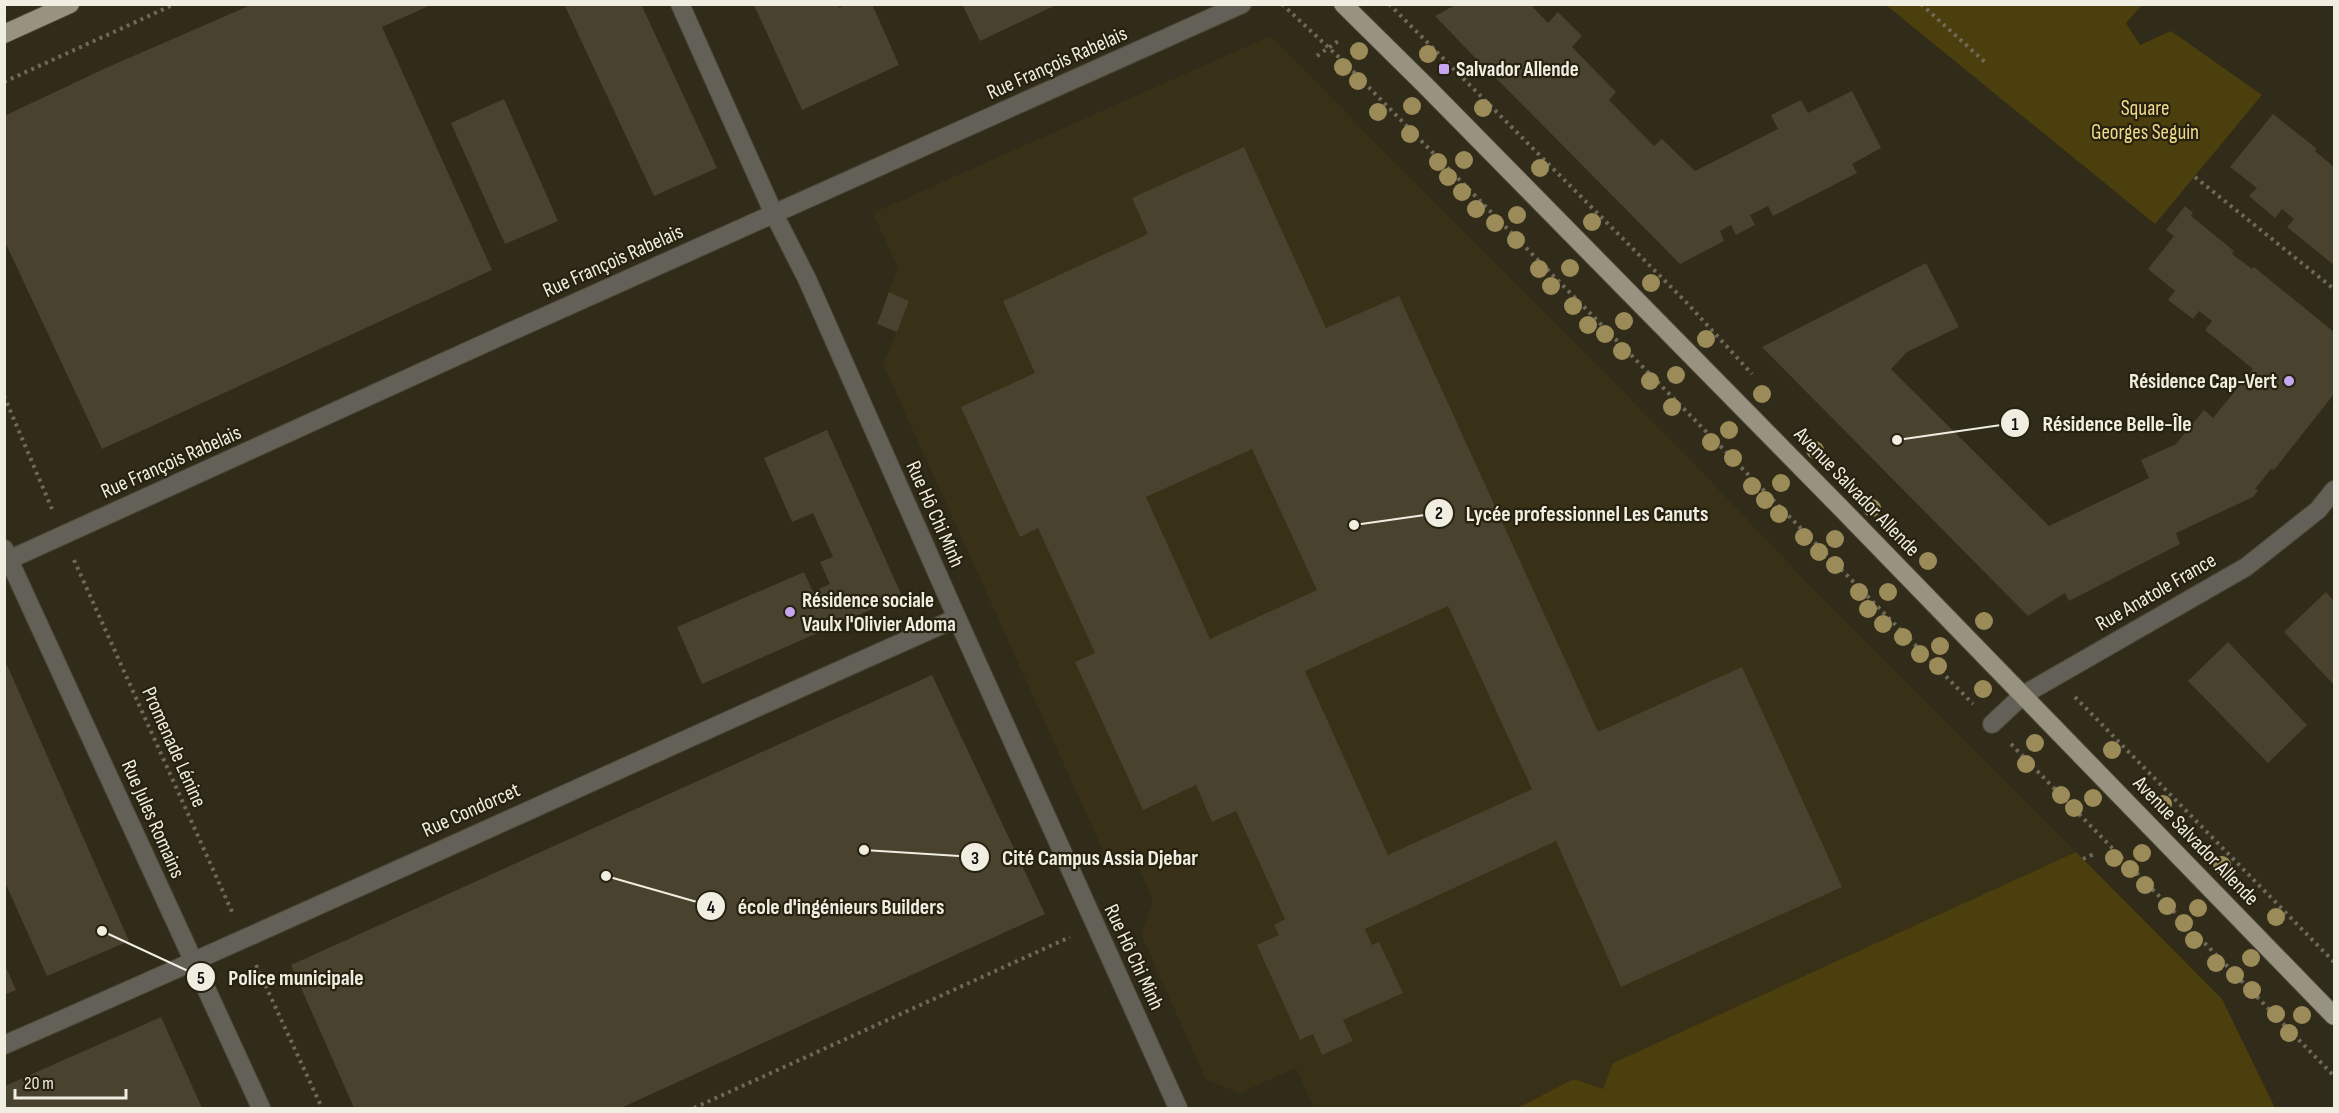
<svg xmlns="http://www.w3.org/2000/svg" width="2339" height="1113" font-family="'Sofia Sans Condensed',sans-serif">
<rect width="100%" height="100%" fill="#312b19"/>
<!-- built -->
<polygon fill="#383017" points="1270,36 1690,459 1814,590 2076,852 1613,1063 1603,1090 1574,1079 1517,1108 1314,1108 1296,1068 1240,1093 1206,1080 1141,934 1153,900 1138,866 1104,853 883,364 897,332 877,324 898,268 873,213"/>
<!-- green -->
<g fill="#4c3f0e">
<polygon points="1886,5 2142,5 2126,23 2140,45 2171,31 2262,95 2155,224"/>
<polygon points="2076,852 2222,999 2275,1108 1517,1108 1574,1079 1603,1089 1613,1063"/>
</g>
<!-- building -->
<g fill="#48422f" fill-rule="evenodd">
<polygon points="253,4 433,4 382,27 492,270 102,449 4,240 4,116 106,68"/>
<polygon points="564,4 641,4 717,168 654,196"/>
<polygon points="847,4 872,4 899,65 802,110 754,5 838,5 839,8"/>
<polygon points="962,4 1058,4 980,41"/>
<polygon points="1457,4 1530,4 1548,23 1558,12 1582,36 1572,47 1616,92 1609,100 1654,146 1662,139 1695,171 1778,129 1771,115 1801,100 1808,113 1852,91 1881,148 1852,164 1857,173 1773,216 1768,206 1750,215 1755,225 1736,235 1731,225 1720,231 1724,241 1680,264 1494,76 1502,69 1497,64 1489,72 1435,16"/>
<polygon points="504,99 558,221 505,244 451,123"/>
<polygon points="2273,114 2317,149 2315,151 2334,167 2334,265 2287,227 2294,219 2282,209 2275,218 2249,196 2257,188 2230,167"/>
<path d="M1244 147 1326 328 1399 296 1598 732 1742 667 1842 887 1621 987 1556 841 1365 929 1372 945 1379 942 1403 993 1343 1020 1353 1041 1322 1055 1313 1034 1300 1040 1257 945 1279 935 1274 925 1285 919 1236 811 1212 822 1196 785 1143 810 1075 662 1095 653 1038 528 1020 537 961 407 1035 373 1003 301 1148 234 1132 198ZM1252 449 1317 590 1210 639 1146 497ZM1448 606 1532 789 1388 855 1305 671Z"/>
<polygon points="2185,206 2193,213 2191,216 2234,251 2232,254 2252,269 2254,267 2334,332 2334,394 2274,470 2271,469 2255,489 2258,490 2253,497 2176,533 2180,544 2069,601 2065,593 2028,616 1762,347 1926,263 1959,327 1907,352 1891,369 2049,526 2149,478 2141,460 2176,444 2204,410 2213,418 2253,369 2205,330 2212,321 2199,311 2193,319 2168,300 2175,291 2148,269 2174,236 2166,230"/>
<polygon points="889,292 909,301 897,332 877,324"/>
<polygon points="827,430 902,596 702,684 677,627 804,572 813,592 830,584 820,562 833,557 813,513 792,522 764,458"/>
<polygon points="2326,592 2334,601 2334,685 2284,632"/>
<polygon points="2228,642 2307,725 2268,763 2188,681"/>
<polygon points="7,665 129,941 47,976 4,880 4,666"/>
<polygon points="932,675 1045,914 621,1108 354,1108 291,965"/>
<polygon points="4,963 16,990 4,995"/>
<polygon points="161,1017 202,1108 5,1108 5,1086"/>
</g>
<g fill="none" stroke-linecap="round" stroke-linejoin="round">
<!-- minor casing -->
<g stroke="#4c4635" stroke-width="20">
<g id="minor">
<polyline points="680,4 774,214 807,279 957,618 1178,1108"/>
<polyline points="4,549 261,1108"/>
<polyline points="4,562 501,336 1242,4"/>
<polyline points="1992,724 2023,695 2246,567 2318,510 2334,490"/>
<path d="M4 1045C323 906 639 759 957 618"/>
</g>
</g>
<!-- major casing -->
<g stroke="#4c4635" stroke-width="20">
<g id="major">
<polyline points="1343,4 1425,85 1839,506 2334,1016"/>
<polyline points="4,34 70,4"/>
</g>
</g>
<!-- path -->
<g stroke="#6e6959" stroke-width="4" stroke-dasharray="3 4.5" stroke-linecap="butt">
<polyline points="1282,4 1345,63 1973,704"/>
<polyline points="1389,4 1686,302 1752,374"/>
<polyline points="1921,4 1986,63"/>
<polyline points="1317,56 1341,39"/>
<polyline points="4,82 175,4"/>
<polyline points="2195,177 2334,289"/>
<polyline points="4,396 52,509"/>
<polyline points="74,560 233,914"/>
<polyline points="2075,697 2334,962"/>
<polyline points="2011,744 2334,1076"/>
<polyline points="2083,859 2096,853"/>
<polyline points="256,965 322,1108"/>
<polyline points="694,1108 1070,937"/>
</g>
<!-- minor -->
<use href="#minor" stroke="#626057" stroke-width="18"/>
<!-- major -->
<use href="#major" stroke="#989381" stroke-width="18"/>
</g>
<!-- trees -->
<g fill="#9a8b58">
<circle cx="1359" cy="51" r="9"/>
<circle cx="1428" cy="54" r="9"/>
<circle cx="1343" cy="67" r="9"/>
<circle cx="1358" cy="81" r="9"/>
<circle cx="1412" cy="106" r="9"/>
<circle cx="1483" cy="108" r="9"/>
<circle cx="1378" cy="112" r="9"/>
<circle cx="1410" cy="134" r="9"/>
<circle cx="1464" cy="160" r="9"/>
<circle cx="1438" cy="162" r="9"/>
<circle cx="1540" cy="168" r="9"/>
<circle cx="1448" cy="177" r="9"/>
<circle cx="1462" cy="192" r="9"/>
<circle cx="1476" cy="209" r="9"/>
<circle cx="1517" cy="215" r="9"/>
<circle cx="1592" cy="222" r="9"/>
<circle cx="1495" cy="223" r="9"/>
<circle cx="1516" cy="240" r="9"/>
<circle cx="1570" cy="268" r="9"/>
<circle cx="1539" cy="269" r="9"/>
<circle cx="1651" cy="283" r="9"/>
<circle cx="1551" cy="286" r="9"/>
<circle cx="1573" cy="306" r="9"/>
<circle cx="1624" cy="321" r="9"/>
<circle cx="1588" cy="325" r="9"/>
<circle cx="1605" cy="334" r="9"/>
<circle cx="1706" cy="339" r="9"/>
<circle cx="1622" cy="351" r="9"/>
<circle cx="1676" cy="375" r="9"/>
<circle cx="1650" cy="381" r="9"/>
<circle cx="1762" cy="394" r="9"/>
<circle cx="1672" cy="407" r="9"/>
<circle cx="1729" cy="430" r="9"/>
<circle cx="1711" cy="442" r="9"/>
<circle cx="1815" cy="450" r="9"/>
<circle cx="1733" cy="458" r="9"/>
<circle cx="1781" cy="483" r="9"/>
<circle cx="1752" cy="486" r="9"/>
<circle cx="1765" cy="500" r="9"/>
<circle cx="1872" cy="508" r="9"/>
<circle cx="1779" cy="514" r="9"/>
<circle cx="1804" cy="537" r="9"/>
<circle cx="1835" cy="539" r="9"/>
<circle cx="1819" cy="552" r="9"/>
<circle cx="1928" cy="561" r="9"/>
<circle cx="1835" cy="565" r="9"/>
<circle cx="1859" cy="592" r="9"/>
<circle cx="1888" cy="592" r="9"/>
<circle cx="1868" cy="609" r="9"/>
<circle cx="1984" cy="621" r="9"/>
<circle cx="1883" cy="624" r="9"/>
<circle cx="1903" cy="637" r="9"/>
<circle cx="1940" cy="646" r="9"/>
<circle cx="1920" cy="654" r="9"/>
<circle cx="1938" cy="666" r="9"/>
<circle cx="1983" cy="689" r="9"/>
<circle cx="2035" cy="743" r="9"/>
<circle cx="2112" cy="750" r="9"/>
<circle cx="2026" cy="764" r="9"/>
<circle cx="2061" cy="795" r="9"/>
<circle cx="2093" cy="798" r="9"/>
<circle cx="2163" cy="804" r="9"/>
<circle cx="2074" cy="808" r="9"/>
<circle cx="2142" cy="853" r="9"/>
<circle cx="2114" cy="858" r="9"/>
<circle cx="2222" cy="865" r="9"/>
<circle cx="2130" cy="869" r="9"/>
<circle cx="2145" cy="885" r="9"/>
<circle cx="2167" cy="906" r="9"/>
<circle cx="2198" cy="908" r="9"/>
<circle cx="2276" cy="917" r="9"/>
<circle cx="2184" cy="923" r="9"/>
<circle cx="2194" cy="940" r="9"/>
<circle cx="2251" cy="958" r="9"/>
<circle cx="2216" cy="963" r="9"/>
<circle cx="2235" cy="975" r="9"/>
<circle cx="2252" cy="990" r="9"/>
<circle cx="2276" cy="1014" r="9"/>
<circle cx="2302" cy="1015" r="9"/>
<circle cx="2289" cy="1033" r="9"/>
</g>
<!-- markers -->
<g fill="#c6a6f0" stroke="#27210f" stroke-width="2">
<rect x="1438" y="63" width="12" height="12" rx="3"/>
<circle cx="2289" cy="381" r="6"/>
<circle cx="790" cy="612" r="6"/>
</g>
<g text-anchor="middle" dominant-baseline="central" stroke-width="4.5" stroke-linejoin="round" paint-order="stroke">
<!-- street labels -->
<g font-size="21" fill="#f0ede1" stroke="#27210f">
<text transform="translate(1057 63) rotate(-24)">Rue François Rabelais</text>
<text transform="translate(613 261) rotate(-24)">Rue François Rabelais</text>
<text transform="translate(171 462) rotate(-24)">Rue François Rabelais</text>
<text transform="translate(1857 492) rotate(46)">Avenue Salvador Allende</text>
<text transform="translate(935 514) rotate(66)">Rue Hô Chi Minh</text>
<text transform="translate(2156 592) rotate(-30)">Rue Anatole France</text>
<text transform="translate(174 747) rotate(66)">Promenade Lénine</text>
<text transform="translate(471 810) rotate(-24)">Rue Condorcet</text>
<text transform="translate(153 819) rotate(66)">Rue Jules Romains</text>
<text transform="translate(2196 841) rotate(46)">Avenue Salvador Allende</text>
<text transform="translate(1134 957) rotate(65)">Rue Hô Chi Minh</text>
</g>
<!-- poi labels -->
<g font-size="21" font-weight="bold" fill="#f0ede1" stroke="#27210f" text-anchor="start">
<text x="1456" y="69">Salvador Allende</text>
<text x="2277" y="381" text-anchor="end">Résidence Cap-Vert</text>
<text x="802" y="600">Résidence sociale<tspan x="802" dy="24">Vaulx l'Olivier Adoma</tspan></text>
</g>
<!-- park labels -->
<g font-size="21" fill="#f0da8c" stroke="#27210f">
<text x="2145" y="108">Square<tspan x="2145" dy="24">Georges Seguin</tspan></text>
</g>
</g>
<!-- callouts -->
<path fill="none" stroke="#f0ede1" stroke-width="2" d="M1897 440L2015 423M1354 525L1439 513M864 850L975 857M606 876L711 906M102 931L201 977"/>
<g fill="#f0ede1" stroke="#27210f" stroke-width="2">
<circle cx="1897" cy="440" r="6"/>
<circle cx="1354" cy="525" r="6"/>
<circle cx="864" cy="850" r="6"/>
<circle cx="606" cy="876" r="6"/>
<circle cx="102" cy="931" r="6"/>
<circle cx="2015" cy="423" r="15"/>
<circle cx="1439" cy="513" r="15"/>
<circle cx="975" cy="857" r="15"/>
<circle cx="711" cy="906" r="15"/>
<circle cx="201" cy="977" r="15"/>
</g>
<g font-size="18" text-anchor="middle" font-weight="bold" fill="#111">
<text x="2015" y="430">1</text>
<text x="1439" y="519">2</text>
<text x="975" y="864">3</text>
<text x="711" y="913">4</text>
<text x="201" y="984">5</text>
</g>
<g font-size="22" text-anchor="middle" font-weight="bold" fill="#f0ede1" stroke="#27210f" stroke-width="4.5" stroke-linejoin="round" paint-order="stroke">
<text x="2117" y="431">Résidence Belle-Île</text>
<text x="1587" y="521">Lycée professionnel Les Canuts</text>
<text x="1100" y="865">Cité Campus Assia Djebar</text>
<text x="841" y="914">école d'ingénieurs Builders</text>
<text x="296" y="985">Police municipale</text>
</g>
<!-- border -->
<rect width="2339" height="1113" fill="none" stroke="#f0ede1" stroke-width="12"/>
<!-- scale -->
<path d="M15 1089v9h111v-9" fill="none" stroke="#f0ede1" stroke-width="3"/>
<text x="24" y="1089" font-size="18" fill="#f0ede1" stroke="#27210f" stroke-width="4.5" paint-order="stroke">20 m</text>
</svg>
